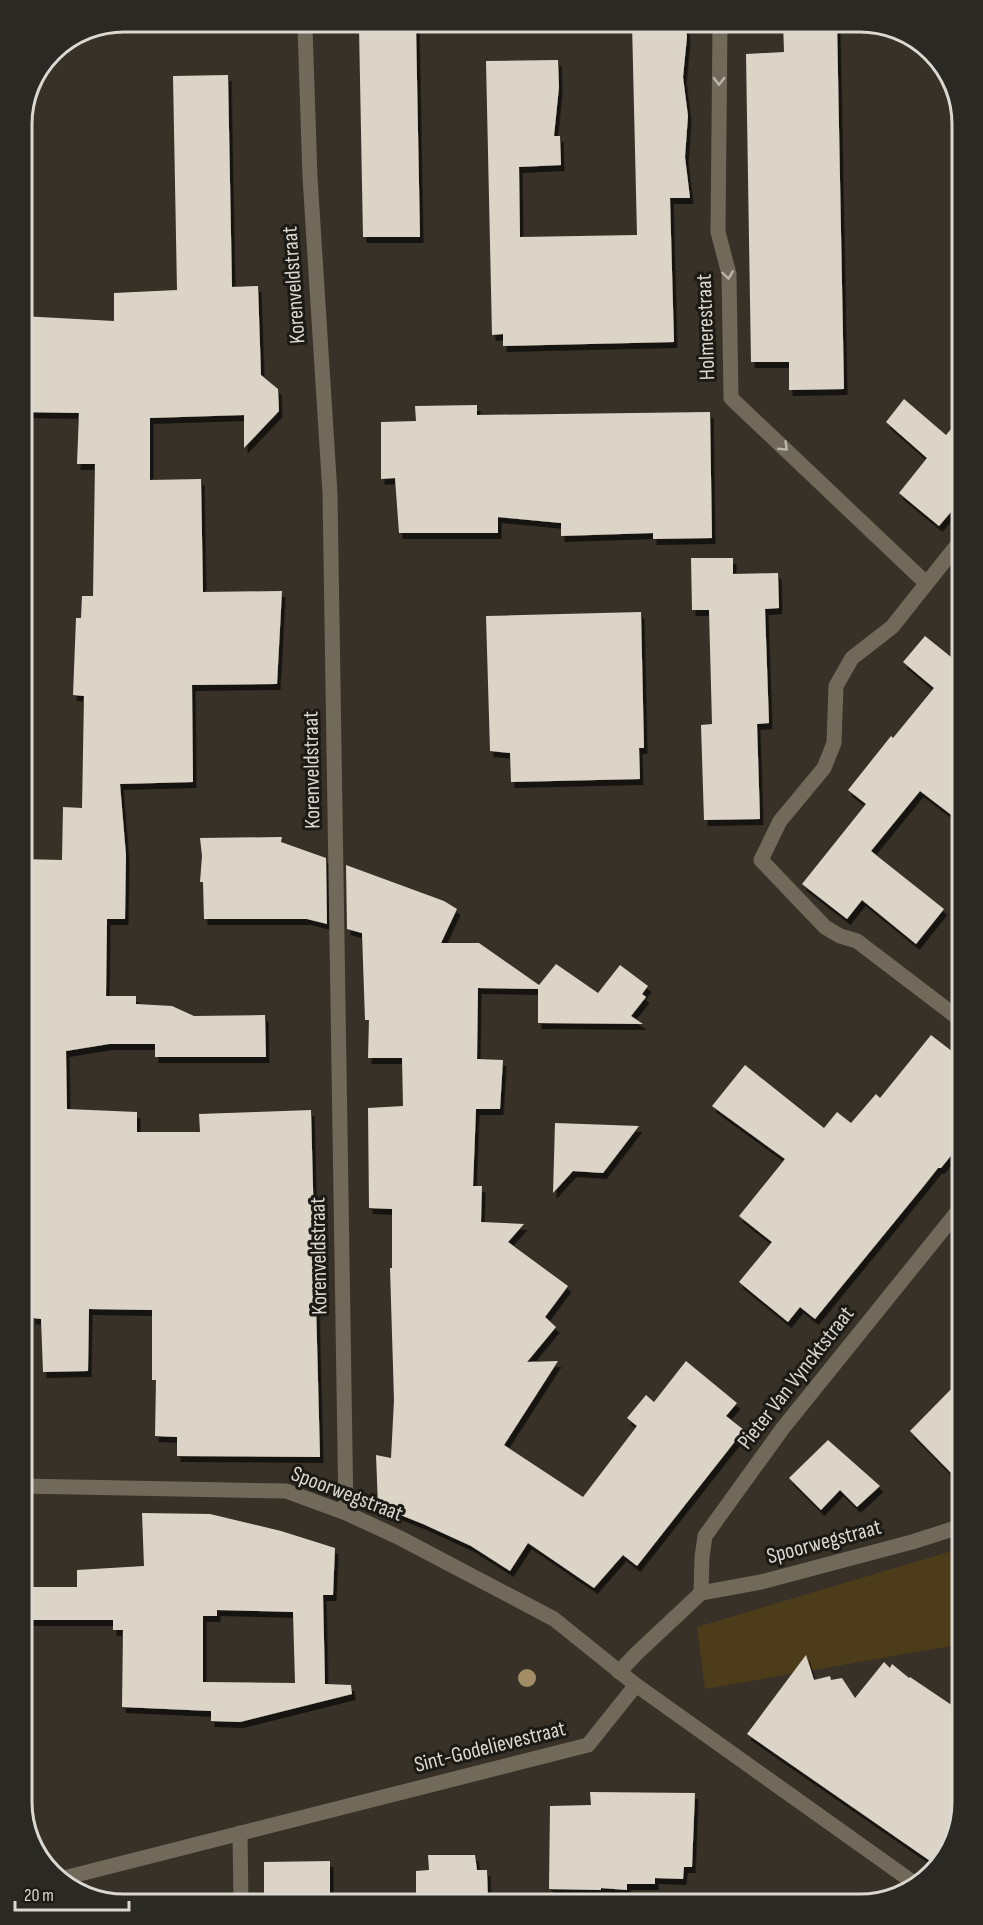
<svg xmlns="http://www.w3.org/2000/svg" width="983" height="1925" font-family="'Sofia Sans Condensed',sans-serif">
<defs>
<filter id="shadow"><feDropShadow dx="3.5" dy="6" stdDeviation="0" flood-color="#0009"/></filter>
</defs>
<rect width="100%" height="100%" fill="#373127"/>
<!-- green -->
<polygon fill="#4d3c1a" points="962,1548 962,1644 705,1689 697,1627"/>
<!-- building -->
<g fill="#dbd4c7" fill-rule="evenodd" filter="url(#shadow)">
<polygon points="783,22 837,22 844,389 789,390 789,362 751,362 746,54 784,52"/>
<polygon points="632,23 685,23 687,37 683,77 688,116 685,157 690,198 670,198 674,342 503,346 503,334 492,335 486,61 558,60 559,87 554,136 560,136 561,165 519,167 520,237 637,235"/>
<polygon points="359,26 416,26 420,237 363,237"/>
<polygon points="228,75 232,287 258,286 261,375 278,389 279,411 244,448 244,415 150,418 150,480 201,479 203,592 282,591 277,684 192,685 193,782 120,784 126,855 125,919 107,919 106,996 136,996 136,1004 172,1006 194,1016 265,1015 266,1057 155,1057 155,1044 109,1044 66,1051 67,1109 137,1112 137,1132 200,1132 199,1114 311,1110 320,1457 177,1456 177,1437 155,1436 156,1380 152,1380 152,1310 89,1309 88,1371 43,1372 41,1319 32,1318 32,1309 21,1309 21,859 62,860 63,807 82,808 84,696 73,695 76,618 81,618 82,596 93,596 95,464 77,464 79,413 21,412 21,316 114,321 114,293 177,290 173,76"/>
<polygon points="904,399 946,435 962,416 962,499 939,526 899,493 927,458 886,422"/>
<polygon points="477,405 477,415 710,412 712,538 653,539 653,533 561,536 561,523 498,517 498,533 399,533 395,478 381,479 381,422 416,421 415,406"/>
<polygon points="691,558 733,558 733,574 778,573 779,608 765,609 769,723 757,724 760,819 704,820 701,725 712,724 709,610 692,610"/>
<polygon points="641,612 644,748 639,748 640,779 511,782 510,753 490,751 486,616"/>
<polygon points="925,636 956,661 962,654 962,823 920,791 871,851 944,909 916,944 862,900 847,919 802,884 866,804 848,790 891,736 893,738 934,688 903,662"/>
<polygon points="282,837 281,842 326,858 327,924 307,919 204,919 203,882 200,882 202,856 200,838"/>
<polygon points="346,865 444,901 457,909 441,943 479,943 539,985 556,964 598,993 620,965 648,986 642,994 646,997 631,1016 643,1024 538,1023 538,989 478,988 477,1059 503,1060 500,1109 476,1109 473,1186 482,1186 481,1222 524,1224 508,1242 568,1286 545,1317 556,1327 527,1362 558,1361 504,1445 583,1497 637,1426 627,1418 646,1395 654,1402 686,1361 737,1403 726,1416 744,1430 637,1566 623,1555 594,1588 528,1543 510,1571 471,1546 423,1524 378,1506 376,1455 391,1458 394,1400 390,1268 392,1268 392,1209 369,1208 368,1108 403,1106 402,1058 368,1058 369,1020 365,1020 362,933 347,929"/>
<polygon points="931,1035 962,1059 962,1142 941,1168 938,1168 923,1187 815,1319 800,1307 788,1322 739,1282 772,1242 739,1216 785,1159 712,1106 745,1065 824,1128 837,1112 851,1123 876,1094 880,1098"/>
<polygon points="555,1123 639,1126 603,1173 573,1171 553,1193"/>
<polygon points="962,1378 962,1484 910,1431"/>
<polygon points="828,1440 880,1486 857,1507 840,1490 821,1510 789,1478"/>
<path d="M142 1513 210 1514 281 1531 335 1548 333 1595H323L325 1684 351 1685 352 1694 240 1722 211 1721V1711L122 1707 123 1630H113V1620H21V1587H77V1570L144 1566ZM217 1610 293 1612 295 1683 203 1682V1616H217Z"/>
<polygon points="806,1655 814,1680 830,1676 831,1680 842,1678 855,1698 884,1662 890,1668 892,1664 909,1678 910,1677 962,1712 962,1802 945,1859 936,1865 747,1734"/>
<polygon points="590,1792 695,1793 692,1867 684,1867 683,1879 655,1878 655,1884 627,1884 627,1890 601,1888 601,1890 549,1889 550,1806 591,1805"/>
<polygon points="428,1855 475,1855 477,1870 487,1870 488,1900 416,1901 416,1871 429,1870"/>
<polygon points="330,1861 330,1902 264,1902 264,1862"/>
</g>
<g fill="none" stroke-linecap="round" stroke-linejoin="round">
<!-- minor -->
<g stroke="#716959" stroke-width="15">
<polyline points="720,23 718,232 729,274 731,398 926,583"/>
<polyline points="305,27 310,177 330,494 346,1513"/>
<polyline points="962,1021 857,941 840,936 825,927 761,860 780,821 824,768 834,743 836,686 852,658 892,627 962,539"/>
<polyline points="21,1486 286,1491 346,1513 400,1538 554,1619 636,1685"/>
<polyline points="701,1593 702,1557 705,1536 783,1428 962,1206"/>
<polyline points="619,1672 636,1654 701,1593 761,1582 912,1542 962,1526"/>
<polyline points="240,1833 241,1903"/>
<polyline points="60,1879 588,1745 636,1685 914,1883"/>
</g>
</g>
<!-- trees -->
<circle fill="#a28d67" cx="527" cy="1678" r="9"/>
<!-- one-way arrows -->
<defs><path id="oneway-chevron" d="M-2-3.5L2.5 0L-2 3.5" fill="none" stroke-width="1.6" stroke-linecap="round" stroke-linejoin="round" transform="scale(1.5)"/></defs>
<g stroke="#bbb6ad">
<use href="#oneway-chevron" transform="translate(719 81) rotate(91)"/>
<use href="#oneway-chevron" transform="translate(728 275) rotate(82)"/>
<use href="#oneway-chevron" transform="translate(784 447) rotate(44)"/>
</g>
<g text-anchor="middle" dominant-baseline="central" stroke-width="6" stroke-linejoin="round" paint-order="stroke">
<!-- street labels -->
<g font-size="22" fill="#dbd7d1" stroke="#1c1a15">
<text transform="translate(294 285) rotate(-94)">Korenveldstraat</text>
<text transform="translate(706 327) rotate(-92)">Holmerestraat</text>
<text transform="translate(312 770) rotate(-91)">Korenveldstraat</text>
<text transform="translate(319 1256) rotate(-91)">Korenveldstraat</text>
<text transform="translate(796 1378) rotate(-52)">Pieter Van Vyncktstraat</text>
<text transform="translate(347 1494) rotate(21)">Spoorwegstraat</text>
<text transform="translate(824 1542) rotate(-15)">Spoorwegstraat</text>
<text transform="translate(490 1747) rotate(-14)">Sint-Godelievestraat</text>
</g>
</g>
<!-- crop -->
<path d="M0 0H983V1925H0ZM124 32H860A92 92 0 0 1 952 124V1802A92 92 0 0 1 860 1894H124A92 92 0 0 1 32 1802V124A92 92 0 0 1 124 32Z" fill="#2b2924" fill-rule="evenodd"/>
<path fill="none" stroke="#dbd7d1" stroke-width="3" d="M124 32H860A92 92 0 0 1 952 124V1802A92 92 0 0 1 860 1894H124A92 92 0 0 1 32 1802V124A92 92 0 0 1 124 32Z"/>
<!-- scale -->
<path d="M15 1901v9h114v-9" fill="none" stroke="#dbd7d1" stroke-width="3"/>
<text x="24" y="1901" font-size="18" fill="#dbd7d1" stroke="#1c1a15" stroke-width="4.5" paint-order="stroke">20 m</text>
</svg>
